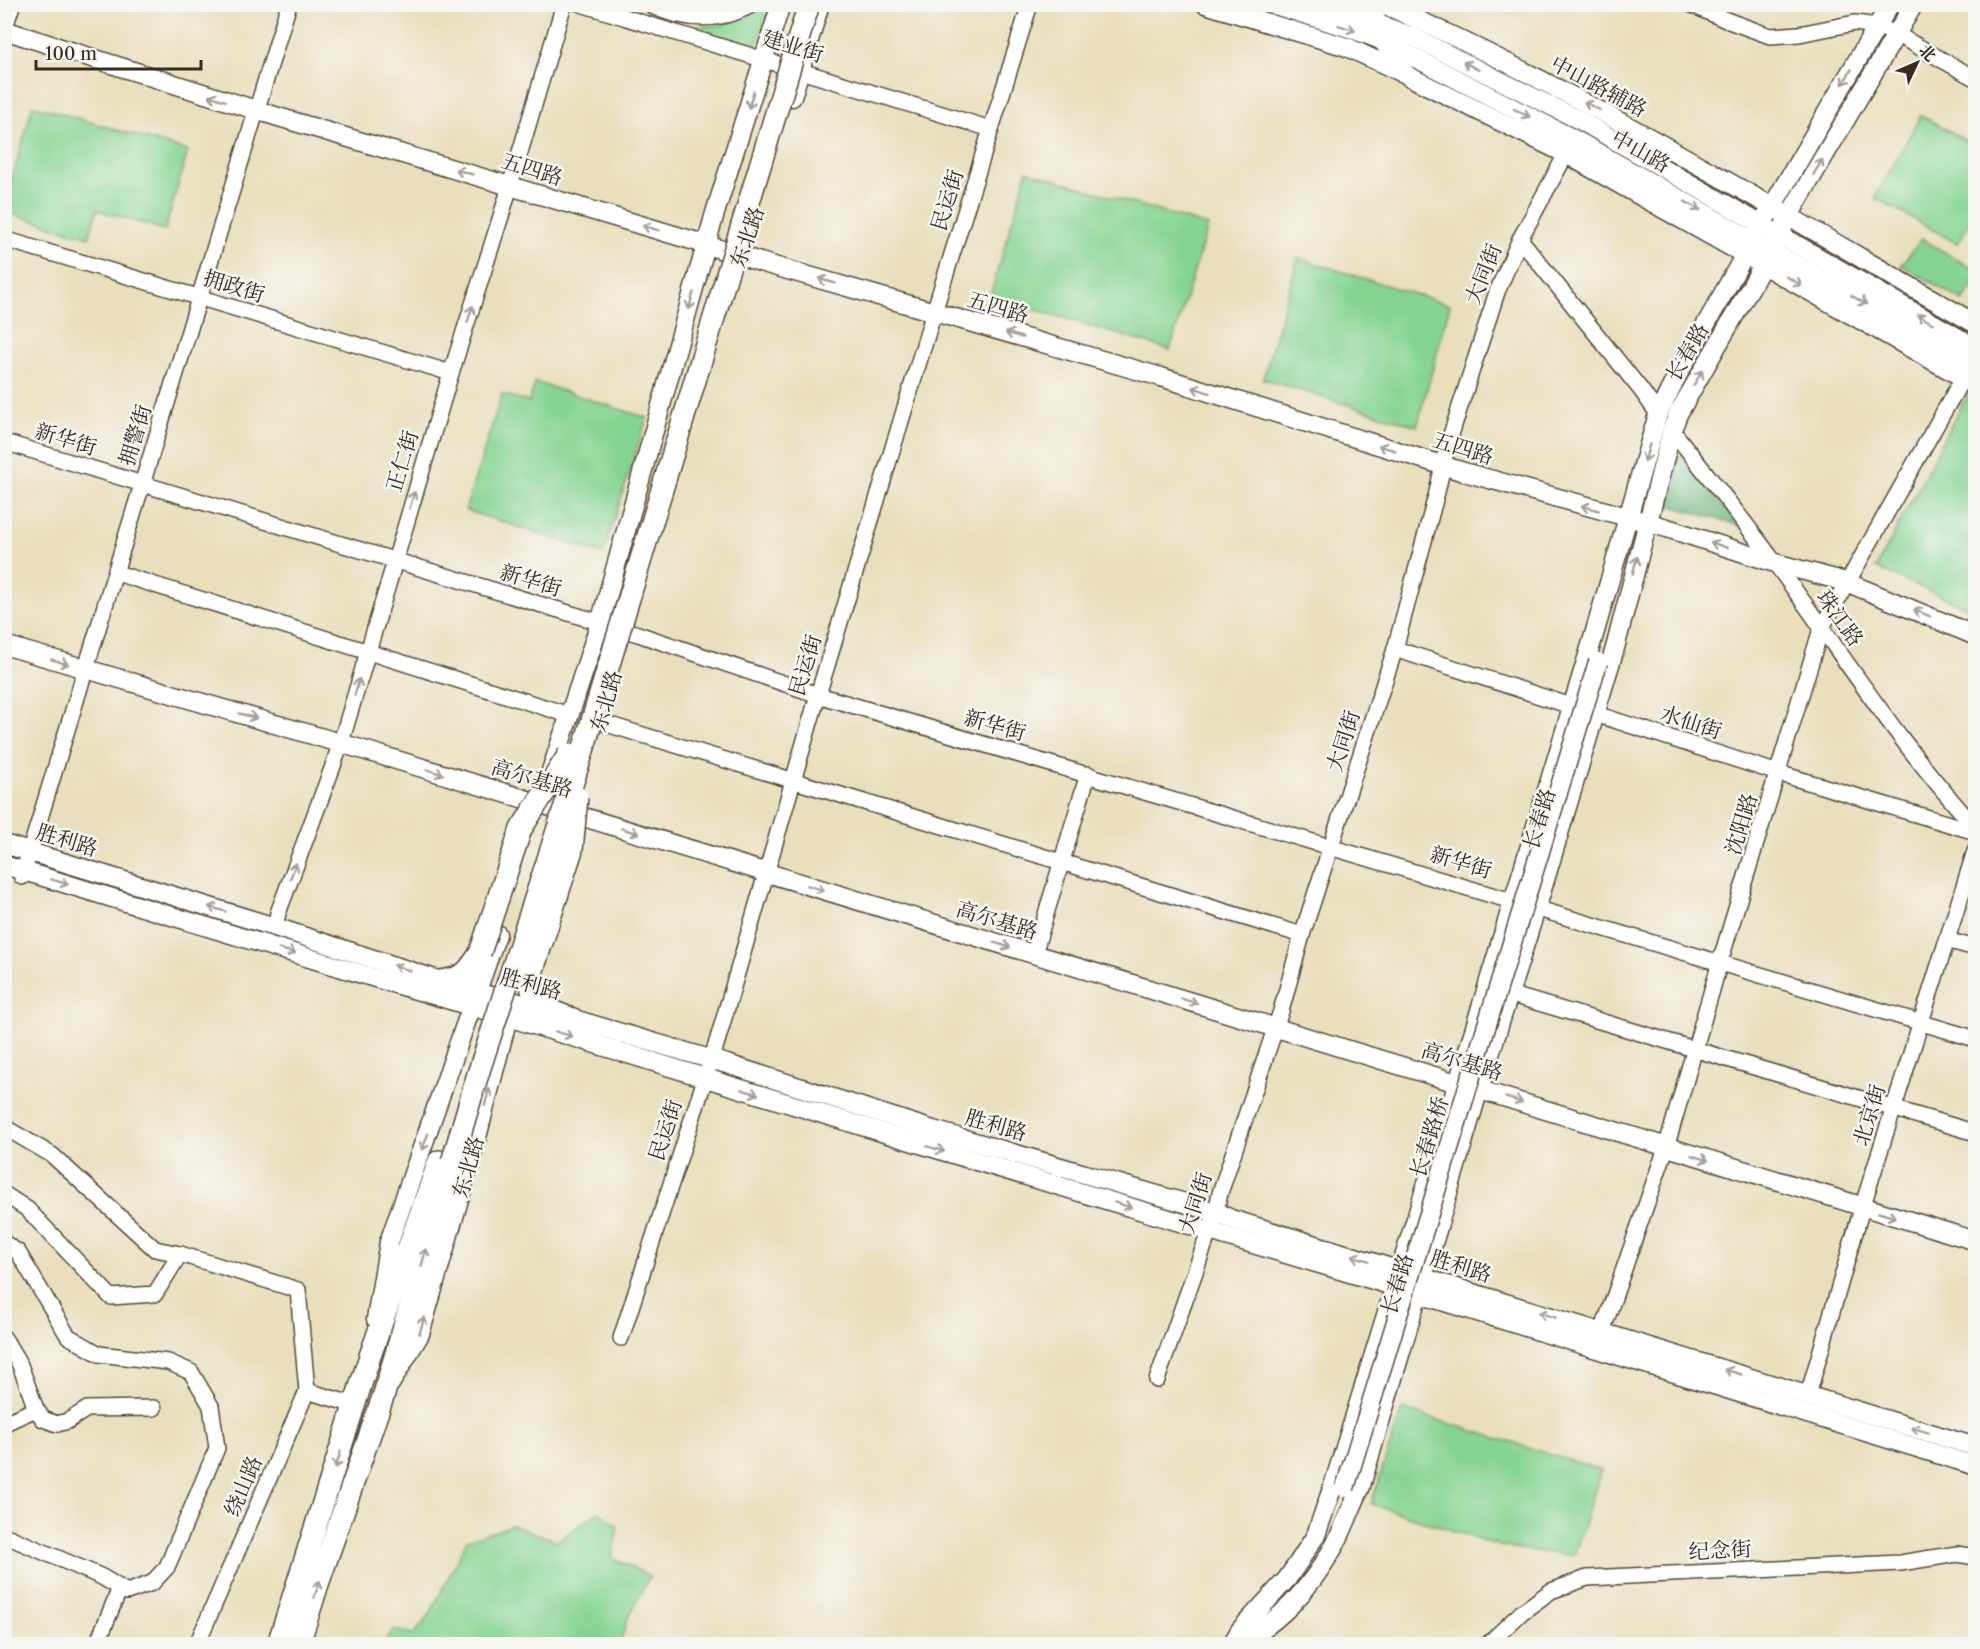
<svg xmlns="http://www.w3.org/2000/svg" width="1980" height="1649" font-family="'Libre Caslon Text','Noto Serif SC',serif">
<rect width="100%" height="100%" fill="#f6f6f2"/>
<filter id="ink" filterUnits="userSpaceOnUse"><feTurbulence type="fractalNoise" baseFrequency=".0167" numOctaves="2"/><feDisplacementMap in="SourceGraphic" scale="12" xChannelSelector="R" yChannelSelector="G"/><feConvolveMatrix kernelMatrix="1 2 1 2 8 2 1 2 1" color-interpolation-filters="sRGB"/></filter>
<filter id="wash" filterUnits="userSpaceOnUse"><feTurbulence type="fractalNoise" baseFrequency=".008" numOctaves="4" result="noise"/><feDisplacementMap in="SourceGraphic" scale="24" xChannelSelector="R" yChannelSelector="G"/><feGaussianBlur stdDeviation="1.35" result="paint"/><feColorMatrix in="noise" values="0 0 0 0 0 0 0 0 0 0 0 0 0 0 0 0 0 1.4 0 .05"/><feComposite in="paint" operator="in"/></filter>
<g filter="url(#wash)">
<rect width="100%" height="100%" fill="#e9dfbc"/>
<!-- green -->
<g fill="#86d493" stroke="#607f58" stroke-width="1.5">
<polygon points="765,6 771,7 755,48 689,27 720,25"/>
<polygon points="33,105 188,151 165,230 97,210 89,237 5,212 5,203"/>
<polygon points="1921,115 1975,146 1975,212 1958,244 1875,198"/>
<polygon points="1027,171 1208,226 1170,350 990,296"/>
<polygon points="1922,239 1975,270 1975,284 1963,301 1901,265"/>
<polygon points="1298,258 1450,305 1417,426 1263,379"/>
<polygon points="535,382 647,418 603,554 465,510 502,394 529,402"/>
<polygon points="1968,393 1976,397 1975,611 1876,568"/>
<polygon points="1402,1409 1601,1470 1574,1556 1503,1547 1371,1504"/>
<polygon points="599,1512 618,1526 612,1558 650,1576 627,1620 620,1644 383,1644 393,1630 414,1634 430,1614 467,1540 512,1525 557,1541"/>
</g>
<!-- forest -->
<polygon fill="#6cb67d" stroke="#54704e" stroke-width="1.5" points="1682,448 1740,526 1665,504"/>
</g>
<g filter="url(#ink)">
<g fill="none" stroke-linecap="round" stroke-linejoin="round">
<!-- minor casing -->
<g stroke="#554536" stroke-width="18">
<g id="minor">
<polyline points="581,4 991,129"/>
<polyline points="1690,4 1726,20 1770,36 1799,34 1855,23 1877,26 1896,34 1976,79"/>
<polyline points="4,239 451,373"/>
<polyline points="1520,239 1641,390 1658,414"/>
<path d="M1672 430C1706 474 1742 518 1775 563 1841 652 1900 746 1976 828"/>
<polyline points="4,442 638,634 818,695 1976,1039"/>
<polyline points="123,575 569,715"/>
<polyline points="1395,649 1778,773 1976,832"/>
<polyline points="600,722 1302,935"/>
<polyline points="22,877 289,4"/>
<polyline points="275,927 278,913 333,766 345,729 451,373 502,213 564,4"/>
<polyline points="1946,940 1976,948"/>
<polyline points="1034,954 1088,774"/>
<polyline points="1509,994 1976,1133"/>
<polyline points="4,1127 52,1155 155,1249 180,1254"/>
<polyline points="4,1194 27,1209 111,1297 155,1294 180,1254 298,1290 307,1391"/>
<polyline points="4,1243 18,1252 68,1336 99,1354 168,1362 191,1372 211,1406 217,1448 167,1567 152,1583 127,1592 102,1577 4,1535"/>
<polyline points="1602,1332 1666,1148 1720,962 1821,629 1968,369"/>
<polyline points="4,1338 20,1365 36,1409 43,1419 57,1424 68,1421 87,1409 154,1408"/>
<polyline points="621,1338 717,1042 818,695 934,312 1030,4"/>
<polyline points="1157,1380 1216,1212 1220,1193 1281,1011 1302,935 1395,649 1437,492 1447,447 1497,292 1520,239 1571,145"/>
<polyline points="1808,1395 1862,1208 1976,848"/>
<polyline points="4,1426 7,1422 36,1409"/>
<polyline points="97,1644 120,1588"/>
<polyline points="197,1644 307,1391 355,1405"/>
<polyline points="1488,1644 1522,1612 1551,1591 1587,1578 1900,1563 1957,1554 1976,1557"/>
</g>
</g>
<!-- major casing -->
<g stroke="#554536" stroke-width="21">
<g id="major">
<polyline points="1205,4 1347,47 1401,72"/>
<polyline points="1271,4 1352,29 1376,38 1574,139 1976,367"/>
<polyline points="1324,4 1413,37 1583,122 1976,348"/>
<path d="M1371 4C1381 37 1384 50 1408 76L1566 154 1976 385"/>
<path d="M1383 4C1588 95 1781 213 1976 324"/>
<polyline points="4,25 11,4"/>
<polyline points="4,30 275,116 701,243 760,262 1161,377 1464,472 1667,528 1775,563 1846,582 1976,636"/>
<polyline points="792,97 820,4"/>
<polyline points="4,645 357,748 1976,1241"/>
<polyline points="549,777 600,623 715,213 781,4"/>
<polyline points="4,844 275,927 478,993 512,1001 727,1064 933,1130 1216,1212 1231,1219 1976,1447"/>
<polyline points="4,865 375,978 508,1017 946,1152 1393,1286 1976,1466"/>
<polyline points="376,1319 389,1242 497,934"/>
<polyline points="390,1384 420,1334 476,1141 511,1006"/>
<path d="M1232 1644C1277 1629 1312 1585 1335 1545 1344 1528 1351 1508 1360 1489L1479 1089 1541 893 1615 648 1672 430 1678 414 1753 283 1797 202 1914 4"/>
<polyline points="1232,1644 1241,1629 1287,1579 1298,1563 1316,1535 1334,1483 1458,1083 1591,645 1658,414 1677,376 1762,224 1890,4"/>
</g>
</g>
<!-- highway casing -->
<g stroke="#554536" stroke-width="24">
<g id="highway">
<path d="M655 4C685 17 717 19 747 4"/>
<path d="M532 973C526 1004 548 1010 573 1019"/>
<path d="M441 981C464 978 468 972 480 953"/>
<polyline points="278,1644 370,1356 439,1161"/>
<polyline points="299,1644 318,1584 384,1394 452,1162"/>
</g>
</g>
<!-- minor -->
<use href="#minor" stroke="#fff" stroke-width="15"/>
<!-- major -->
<use href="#major" stroke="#fff" stroke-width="18"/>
<!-- highway -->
<use href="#highway" stroke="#fff" stroke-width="21"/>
<!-- major-bridge casing -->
<g stroke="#554536" stroke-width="21" stroke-linecap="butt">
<polyline id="major-bridge" points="1345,1488 1598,662"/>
</g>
<!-- highway-bridge casing -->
<g stroke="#554536" stroke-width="24" stroke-linecap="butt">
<g id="highway-bridge">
<polyline points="480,953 521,829 569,754"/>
<polyline points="532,973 572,850 577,797"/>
<polyline points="452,1162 478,1074 581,757 809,4"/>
</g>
</g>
<!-- major-bridge -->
<use href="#major-bridge" stroke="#fff" stroke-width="18"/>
<!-- highway-bridge -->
<use href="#highway-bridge" stroke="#fff" stroke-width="21"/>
</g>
<!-- one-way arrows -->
<defs><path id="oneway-shaft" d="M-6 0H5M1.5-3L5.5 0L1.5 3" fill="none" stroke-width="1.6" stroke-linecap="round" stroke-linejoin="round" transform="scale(1.5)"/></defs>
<g stroke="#a79f9a">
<use href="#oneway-shaft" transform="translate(1347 28) rotate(18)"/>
<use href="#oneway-shaft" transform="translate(1471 66) rotate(-153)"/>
<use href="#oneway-shaft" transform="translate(1847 77) rotate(120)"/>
<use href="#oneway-shaft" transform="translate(217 98) rotate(-162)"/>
<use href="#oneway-shaft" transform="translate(751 100) rotate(107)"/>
<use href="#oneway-shaft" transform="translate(1592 106) rotate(-152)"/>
<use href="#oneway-shaft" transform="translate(1522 113) rotate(27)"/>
<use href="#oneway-shaft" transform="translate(1818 167) rotate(-59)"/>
<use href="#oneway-shaft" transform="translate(464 172) rotate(-164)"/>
<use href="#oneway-shaft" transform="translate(1693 206) rotate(29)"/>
<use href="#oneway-shaft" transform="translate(651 228) rotate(-163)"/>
<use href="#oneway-shaft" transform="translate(827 281) rotate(-164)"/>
<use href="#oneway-shaft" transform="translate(1794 281) rotate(30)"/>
<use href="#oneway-shaft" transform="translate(1859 300) rotate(30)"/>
<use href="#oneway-shaft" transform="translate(691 301) rotate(106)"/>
<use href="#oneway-shaft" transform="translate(470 314) rotate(-72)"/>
<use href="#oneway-shaft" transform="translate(1925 319) rotate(-150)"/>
<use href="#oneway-shaft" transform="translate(1014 335) rotate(-164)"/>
<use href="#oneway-shaft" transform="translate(1698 378) rotate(-60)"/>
<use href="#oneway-shaft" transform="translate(1201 390) rotate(-162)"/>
<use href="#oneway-shaft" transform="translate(1387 448) rotate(-163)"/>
<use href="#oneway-shaft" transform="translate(1647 453) rotate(106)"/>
<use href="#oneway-shaft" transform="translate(412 500) rotate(-73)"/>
<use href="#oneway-shaft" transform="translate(1590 508) rotate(-164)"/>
<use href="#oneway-shaft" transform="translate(1719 545) rotate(-162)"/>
<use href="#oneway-shaft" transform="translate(1635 565) rotate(-75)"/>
<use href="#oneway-shaft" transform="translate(1922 613) rotate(-157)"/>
<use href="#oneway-shaft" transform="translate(60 662) rotate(17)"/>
<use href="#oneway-shaft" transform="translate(357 687) rotate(-74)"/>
<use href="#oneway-shaft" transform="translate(248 716) rotate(16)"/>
<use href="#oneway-shaft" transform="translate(435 772) rotate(17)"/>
<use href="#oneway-shaft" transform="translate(630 831) rotate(17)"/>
<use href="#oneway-shaft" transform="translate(293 871) rotate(-69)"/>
<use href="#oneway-shaft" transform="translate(60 882) rotate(17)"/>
<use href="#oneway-shaft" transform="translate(816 888) rotate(17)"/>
<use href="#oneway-shaft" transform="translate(217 909) rotate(-163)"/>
<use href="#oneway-shaft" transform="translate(1002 945) rotate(17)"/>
<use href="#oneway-shaft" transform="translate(287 951) rotate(17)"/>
<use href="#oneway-shaft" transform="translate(402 968) rotate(-162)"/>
<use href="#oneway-shaft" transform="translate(1189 1001) rotate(17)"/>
<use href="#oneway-shaft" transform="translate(564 1034) rotate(17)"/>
<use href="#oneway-shaft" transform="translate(750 1092) rotate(17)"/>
<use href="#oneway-shaft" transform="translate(487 1097) rotate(-76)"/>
<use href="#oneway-shaft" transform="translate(1514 1100) rotate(17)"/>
<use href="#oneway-shaft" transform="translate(425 1142) rotate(110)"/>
<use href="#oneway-shaft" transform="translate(936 1149) rotate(17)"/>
<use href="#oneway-shaft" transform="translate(1700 1158) rotate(17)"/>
<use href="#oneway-shaft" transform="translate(1123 1205) rotate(17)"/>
<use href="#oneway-shaft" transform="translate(1887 1215) rotate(16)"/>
<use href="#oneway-shaft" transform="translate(424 1257) rotate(-74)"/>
<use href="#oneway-shaft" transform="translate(1360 1258) rotate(-163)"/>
<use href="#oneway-shaft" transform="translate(1547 1315) rotate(-163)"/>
<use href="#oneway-shaft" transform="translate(422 1325) rotate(-73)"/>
<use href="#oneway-shaft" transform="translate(1733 1372) rotate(-163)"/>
<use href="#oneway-shaft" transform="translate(1920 1430) rotate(-163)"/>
<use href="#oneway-shaft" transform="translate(338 1460) rotate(108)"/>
<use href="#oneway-shaft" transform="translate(317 1589) rotate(-72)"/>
</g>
</g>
<g text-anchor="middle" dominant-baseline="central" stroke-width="5" stroke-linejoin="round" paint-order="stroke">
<!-- street labels -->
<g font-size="21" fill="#3b2a1e" stroke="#f6f6f2">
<text transform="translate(793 46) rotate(17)">建业街</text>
<text transform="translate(1599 86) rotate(28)">中山路辅路</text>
<text transform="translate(1641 151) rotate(29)">中山路</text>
<text transform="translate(532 169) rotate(17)">五四路</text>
<text transform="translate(947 200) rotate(-73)">民运街</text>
<text transform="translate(747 237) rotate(-71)">东北路</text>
<text transform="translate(1483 274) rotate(-68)">大同街</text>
<text transform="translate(234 286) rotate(17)">拥政街</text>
<text transform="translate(998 307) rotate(16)">五四路</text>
<text transform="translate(1687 352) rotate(-60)">长春路</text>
<text transform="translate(135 435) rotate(-73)">拥警街</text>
<text transform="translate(66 439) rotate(17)">新华街</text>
<text transform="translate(1463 448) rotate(17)">五四路</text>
<text transform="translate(402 461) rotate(-73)">正仁街</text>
<text transform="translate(531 580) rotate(17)">新华街</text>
<text transform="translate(1840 618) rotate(54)">珠江路</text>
<text transform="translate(805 665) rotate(-73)">民运街</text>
<text transform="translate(606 701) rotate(-74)">东北路</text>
<text transform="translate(1691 722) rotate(18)">水仙街</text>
<text transform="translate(995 725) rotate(16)">新华街</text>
<text transform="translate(1343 741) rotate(-72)">大同街</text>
<text transform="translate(532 778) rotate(17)">高尔基路</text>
<text transform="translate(1539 819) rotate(-73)">长春路</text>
<text transform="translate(1741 824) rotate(-73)">沈阳路</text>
<text transform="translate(67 840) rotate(17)">胜利路</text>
<text transform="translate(1461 862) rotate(17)">新华街</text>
<text transform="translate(997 920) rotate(17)">高尔基路</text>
<text transform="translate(531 984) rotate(15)">胜利路</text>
<text transform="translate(1462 1061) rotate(17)">高尔基路</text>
<text transform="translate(1869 1115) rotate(-73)">北京街</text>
<text transform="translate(996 1125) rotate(16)">胜利路</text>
<text transform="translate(665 1130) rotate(-72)">民运街</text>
<text transform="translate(1429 1137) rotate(-73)">长春路桥</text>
<text transform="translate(468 1167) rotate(-74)">东北路</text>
<text transform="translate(1195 1203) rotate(-72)">大同街</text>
<text transform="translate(1461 1266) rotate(17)">胜利路</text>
<text transform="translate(1397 1284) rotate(-73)">长春路</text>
<text transform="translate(243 1486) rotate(-67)">绕山路</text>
<text transform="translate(1720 1550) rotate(-3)">纪念街</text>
</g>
</g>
<!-- margin -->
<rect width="1980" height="1649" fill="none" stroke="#f6f6f2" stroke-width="24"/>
<!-- north arrow -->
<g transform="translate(1917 63) rotate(46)" stroke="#f6f6f2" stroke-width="4.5" paint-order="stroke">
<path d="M0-4.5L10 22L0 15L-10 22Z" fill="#3b2a1e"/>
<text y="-9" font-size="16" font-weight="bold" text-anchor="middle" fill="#3b2a1e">北</text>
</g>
<!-- scale -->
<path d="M36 60v9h165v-9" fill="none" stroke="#3b2a1e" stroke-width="3"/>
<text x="45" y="60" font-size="18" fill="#3b2a1e" stroke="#f6f6f2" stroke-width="4.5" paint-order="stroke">100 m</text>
</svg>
